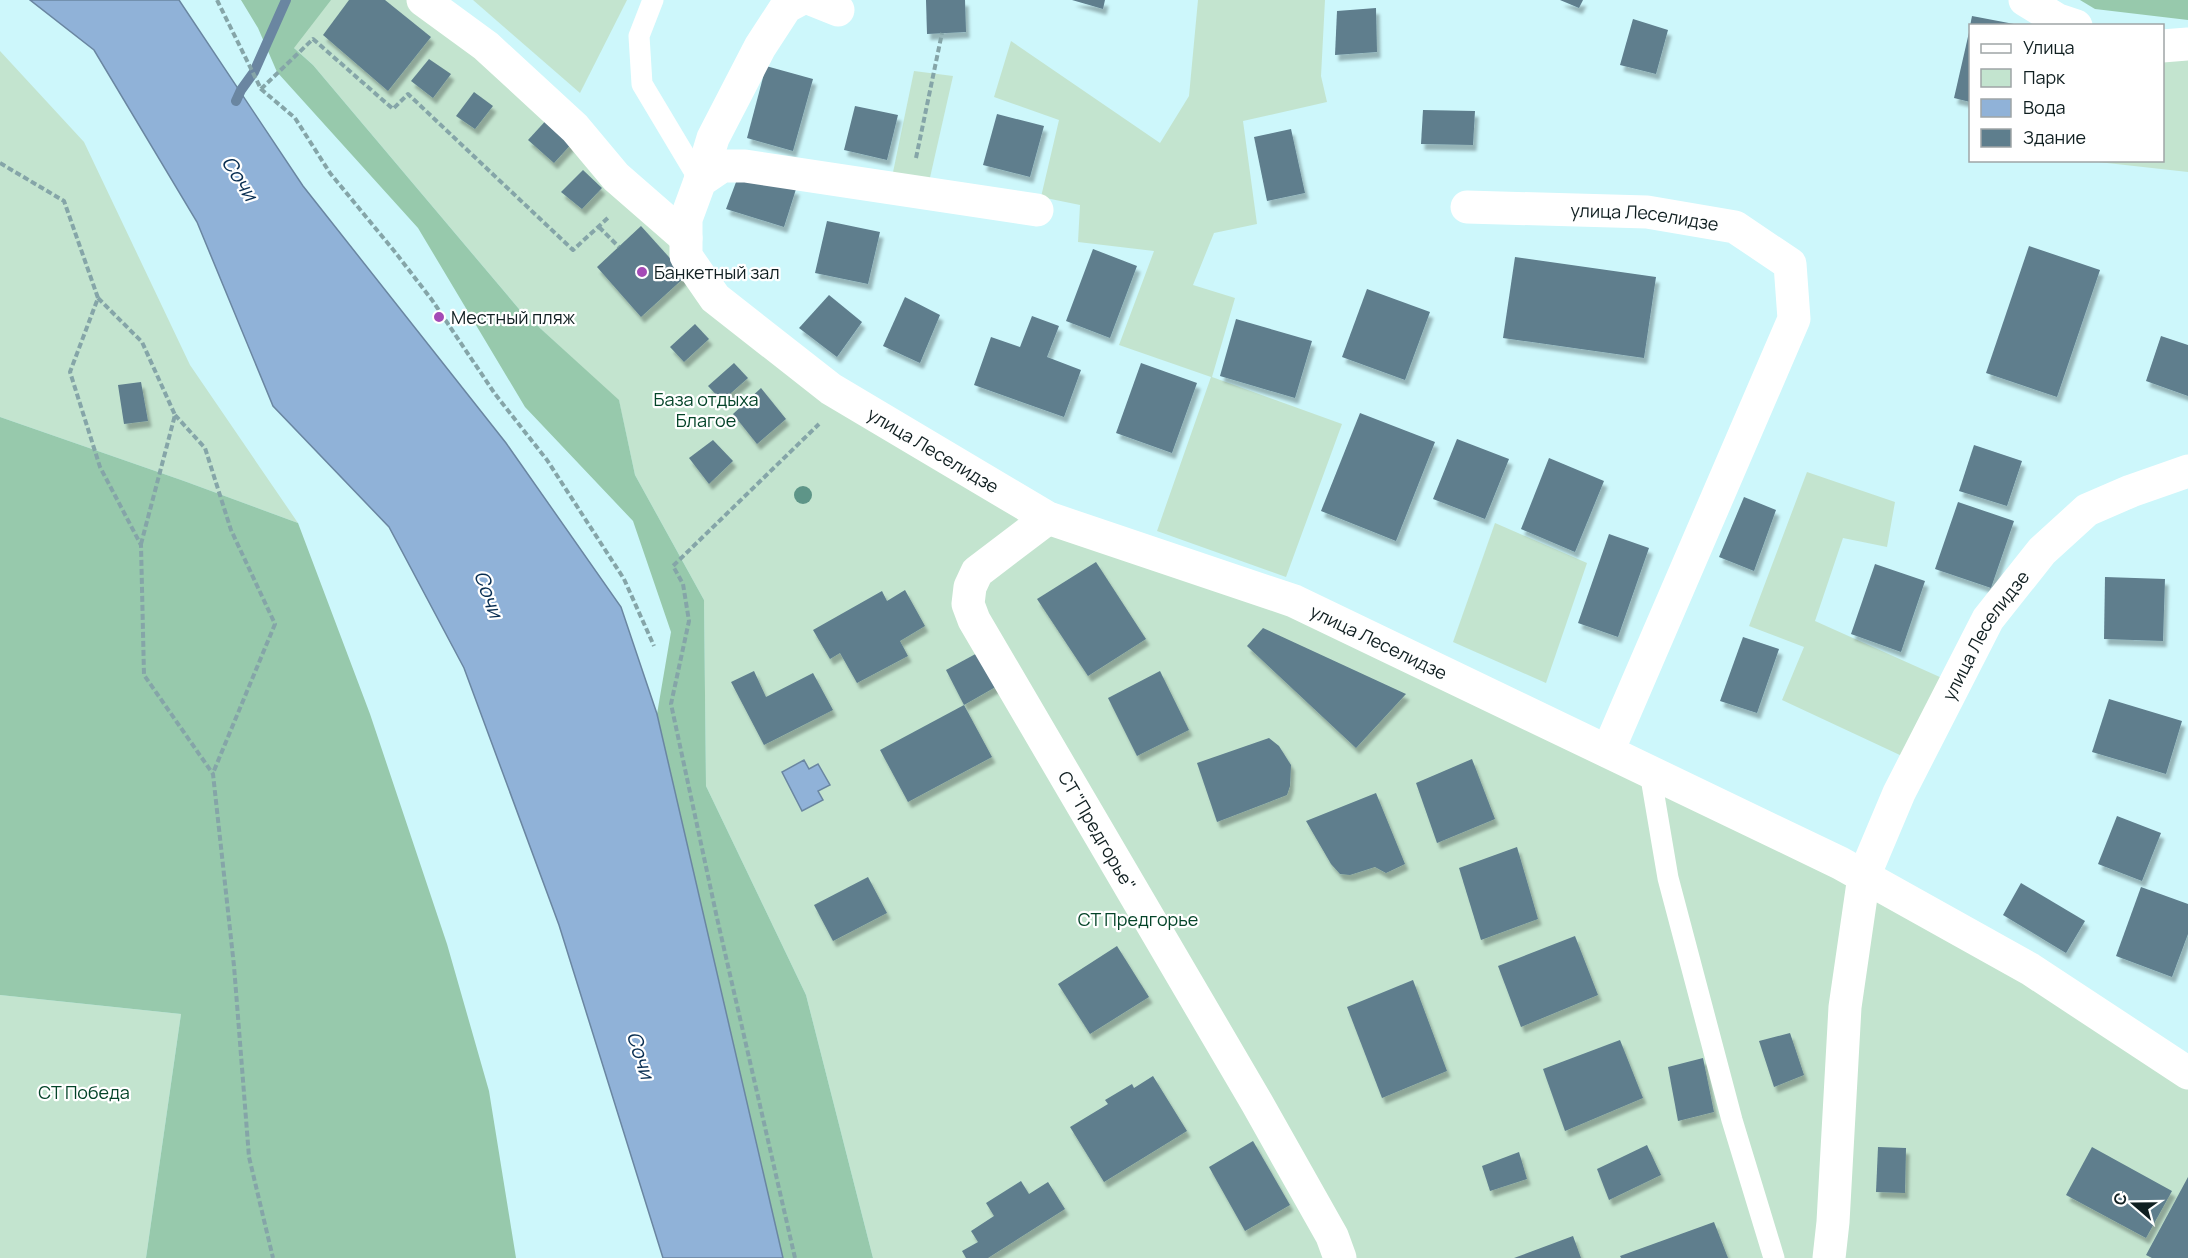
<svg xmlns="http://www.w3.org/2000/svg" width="2188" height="1258" font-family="Manrope,sans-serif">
<defs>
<filter id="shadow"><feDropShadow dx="3.5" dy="6" stdDeviation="1.5" flood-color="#0004"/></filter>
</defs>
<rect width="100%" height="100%" fill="#cdf7fb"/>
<!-- green -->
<g fill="#c3e4cf">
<polygon points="241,0 413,0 568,126 830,406 1348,640 1875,898 2023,976 2188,1082 2188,1258 873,1258 806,995 706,786 704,600 635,475 619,401 519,309 313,65"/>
<polygon points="473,0 627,0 580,93"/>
<polygon points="1198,0 1325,0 1321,76 1327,102 1243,121 1257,224 1214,233 1193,285 1235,298 1212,377 1342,424 1286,577 1157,531 1211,377 1119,345 1154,251 1078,242 1080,205 1041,197 1059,120 994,97 1011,41 1160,143 1189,96"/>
<polygon points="0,51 84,142 190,365 298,523 184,481 0,417"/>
<polygon points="2188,59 2188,172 2089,161 2162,160 2163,60"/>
<polygon points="914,71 953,76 929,182 892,177"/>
<polygon points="1807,472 1895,502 1887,547 1843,538 1815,621 1942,678 1902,756 1782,700 1804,647 1749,626"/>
<polygon points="1495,523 1587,563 1546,683 1453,642"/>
<polygon points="0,995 181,1014 146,1258 0,1258"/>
</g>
<!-- forest -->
<g fill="#97c9ac">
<polygon points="241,0 331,0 294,48 313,65 519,309 619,400 635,475 704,600 706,786 806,995 873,1258 783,1258 657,714 671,632 633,521 525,407 418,228 277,72 258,28"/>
<polygon points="2080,0 2188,0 2188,20 2095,9"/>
<polygon points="0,417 184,481 298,523 370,714 447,944 489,1091 516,1258 146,1258 181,1014 0,995"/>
</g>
<!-- water -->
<g fill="#90b2d8" stroke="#6a86a1" stroke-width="1.5">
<polygon points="30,0 179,0 303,186 506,443 621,607 657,714 783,1258 663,1258 559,925 464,668 389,527 273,406 197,222 94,50"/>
<polygon points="804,760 809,769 818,764 830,785 818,791 823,800 802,811 782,772"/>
</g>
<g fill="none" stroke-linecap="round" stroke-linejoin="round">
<!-- stream -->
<polyline stroke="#6a86a1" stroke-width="10" points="236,101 241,90 254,72 286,0"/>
</g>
<!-- building -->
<g fill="#5e7e8d" filter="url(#shadow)">
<polygon points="349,0 385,0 431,37 388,91 323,35"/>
<polygon points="926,0 965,0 966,32 927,34"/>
<polygon points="1072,0 1105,0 1103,9"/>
<polygon points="1560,0 1583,0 1579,8"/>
<polygon points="1376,8 1377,52 1335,55 1337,11"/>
<polygon points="1972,16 2014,24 2014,26 1970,26"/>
<polygon points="1633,19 1668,30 1656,74 1620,65"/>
<polygon points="1970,28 1970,102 1954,98"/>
<polygon points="429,59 451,74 433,98 411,81"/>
<polygon points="766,66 813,79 793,151 747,138"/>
<polygon points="474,92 493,106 475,129 456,116"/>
<polygon points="855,106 898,115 887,160 844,150"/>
<polygon points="1423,110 1475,111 1473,145 1421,144"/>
<polygon points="997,114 1044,126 1030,177 983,165"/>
<polygon points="550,116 575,140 554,163 528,140"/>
<polygon points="1291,129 1305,193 1267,201 1254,137"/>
<polygon points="583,170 602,188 582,209 561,192"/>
<polygon points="739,174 796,189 784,227 726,209"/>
<polygon points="827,221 880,232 868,284 815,273"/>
<polygon points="641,226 686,276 641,317 597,267"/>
<polygon points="2029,246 2100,270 2057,397 1986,373"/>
<polygon points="1093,249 1137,266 1110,338 1066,321"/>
<polygon points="1515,257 1656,277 1644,358 1503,338"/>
<polygon points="1367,289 1430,312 1405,380 1342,357"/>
<polygon points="829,295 862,322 837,357 799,328"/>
<polygon points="905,297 940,315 920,363 883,346"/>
<polygon points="1032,316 1059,326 1047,357 1081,370 1064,417 974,385 991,337 1020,347"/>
<polygon points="1236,319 1312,341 1295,398 1220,376"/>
<polygon points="695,324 709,339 684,362 670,347"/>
<polygon points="2161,336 2188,345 2188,396 2146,381"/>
<polygon points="734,363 748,378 722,401 708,386"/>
<polygon points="1141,363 1197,383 1172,453 1116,433"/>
<polygon points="141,382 148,421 124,424 118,385"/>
<polygon points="761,388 786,419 757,444 733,414"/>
<polygon points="1360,413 1435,442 1396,541 1321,511"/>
<polygon points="1457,439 1509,459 1485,519 1433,499"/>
<polygon points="713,440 733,461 709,484 689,458"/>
<polygon points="1974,445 2022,461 2007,506 1959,491"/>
<polygon points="1549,458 1604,481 1575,552 1521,529"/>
<polygon points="1744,497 1776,510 1754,571 1719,557"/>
<polygon points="1958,502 2014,521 1991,588 1935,569"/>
<polygon points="1609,534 1649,548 1618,637 1578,623"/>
<polygon points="1096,562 1146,639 1088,676 1037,599"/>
<polygon points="1875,564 1925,581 1901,652 1851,634"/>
<polygon points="2105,577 2165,579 2163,641 2104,639"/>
<polygon points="905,590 925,626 900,641 908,656 857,683 840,653 830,659 813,630 882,591 887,601"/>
<polygon points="1263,628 1406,694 1356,748 1247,646"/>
<polygon points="1743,637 1779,649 1757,713 1720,701"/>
<polygon points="981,651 999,685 964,705 946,670"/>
<polygon points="754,671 766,697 813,673 833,710 764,745 731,682"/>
<polygon points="1160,671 1189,730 1137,756 1108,698"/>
<polygon points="2109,699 2182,721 2166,774 2092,752"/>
<polygon points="964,705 992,757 908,802 880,750"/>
<polygon points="1269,738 1279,746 1291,765 1290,786 1287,795 1217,822 1197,763"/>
<polygon points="1472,759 1495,819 1437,843 1416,783"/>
<polygon points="1376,793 1405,864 1386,873 1375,867 1350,875 1340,874 1331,864 1306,821"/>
<polygon points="2117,816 2161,833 2142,881 2098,864"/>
<polygon points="1517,847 1538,919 1481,940 1459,868"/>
<polygon points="868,877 887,913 833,941 814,905"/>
<polygon points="2021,883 2085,921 2066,953 2003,915"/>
<polygon points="2141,887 2188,904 2188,934 2172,977 2116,956"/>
<polygon points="1575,936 1598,995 1521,1027 1498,966"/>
<polygon points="1117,946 1149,997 1090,1034 1058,984"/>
<polygon points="1413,980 1447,1071 1382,1098 1347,1007"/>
<polygon points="1790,1033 1804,1075 1774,1087 1759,1041"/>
<polygon points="1620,1040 1643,1098 1565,1131 1543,1069"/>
<polygon points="1703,1058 1714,1112 1678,1121 1668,1067"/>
<polygon points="1153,1076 1187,1131 1104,1182 1070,1127 1108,1104 1105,1100 1132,1084 1134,1088"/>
<polygon points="1253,1141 1290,1205 1245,1231 1209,1167"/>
<polygon points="1647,1145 1661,1175 1609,1200 1597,1169"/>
<polygon points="1878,1147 1906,1148 1905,1193 1876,1192"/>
<polygon points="2092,1147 2172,1191 2146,1238 2066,1195"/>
<polygon points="1519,1152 1527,1179 1490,1191 1482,1166"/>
<polygon points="2188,1177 2188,1258 2152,1258 2146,1255"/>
<polygon points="1021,1181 1029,1194 1048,1182 1065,1209 988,1258 966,1258 962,1251 978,1242 971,1231 994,1216 986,1203"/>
<polygon points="1714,1222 1728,1258 1621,1258 1620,1256"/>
<polygon points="1573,1236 1581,1258 1514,1258"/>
</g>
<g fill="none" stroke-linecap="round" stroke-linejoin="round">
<!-- path -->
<g stroke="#85a5a8" stroke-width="4" stroke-dasharray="6 3" stroke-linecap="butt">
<polyline points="217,0 261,89 295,118 330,173 395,252 432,300 495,394 547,460 624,579 654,646"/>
<polyline points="261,89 313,39 393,109 408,94 573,250 610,216"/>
<polyline points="916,158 942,33"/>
<polyline points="0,163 64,201 98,298 70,372 100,467 141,545 144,675 213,774 234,966 249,1157 273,1258"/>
<polyline points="599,227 619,247"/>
<polyline points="98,298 142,342 175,415 141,544"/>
<polyline points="175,415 205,448 231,530 275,624 213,773"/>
<polyline points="795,1258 717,918 671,704 689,621 683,584 673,566 819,424"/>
</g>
<!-- service -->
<g stroke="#fff" stroke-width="21">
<polyline points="653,0 639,36 642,84 700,181"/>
<polyline points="1650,772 1668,878 1732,1120 1774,1258"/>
</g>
<!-- minor -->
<g stroke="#fff" stroke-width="33">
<polyline points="423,0 486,46 575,128 616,177 686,238"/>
<polyline points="813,0 838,10"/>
<polyline points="700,181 713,138 760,47 786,7 799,0"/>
<path id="s1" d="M1467 207 1647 212 1735 227 1790 264 1794 319 1608 751"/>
<path id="s2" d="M1037 210 745 166H722L700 181 686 219V256L715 298 831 389 1048 518 1294 601 1840 863 2030 969 2188 1073"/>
<path id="s3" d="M1048 518 977 572 970 587 968 604 974 620 1257 1103 1332 1236 1340 1258"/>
<path id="s4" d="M1829 1258 1833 1222 1845 1007 1864 876 1899 793 1988 619 2042 551 2087 510 2131 491 2188 471"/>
</g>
<!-- tertiary -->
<g stroke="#fff" stroke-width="33">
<polyline points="2025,0 2058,20 2076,26"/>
<polyline points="2162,46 2188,44"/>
</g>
</g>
<!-- trees -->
<circle fill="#5e9588" cx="803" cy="495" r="9"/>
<!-- markers -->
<g fill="#a44ab6" stroke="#fff" stroke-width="2">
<circle cx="642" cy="272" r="6"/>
<circle cx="439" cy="317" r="6"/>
</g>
<g text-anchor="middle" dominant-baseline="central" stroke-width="4.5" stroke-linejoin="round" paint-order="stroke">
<!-- street labels -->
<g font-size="18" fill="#101f21" stroke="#fff">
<text stroke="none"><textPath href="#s1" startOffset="178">улица Леселидзе</textPath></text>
<text stroke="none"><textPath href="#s2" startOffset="740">улица Леселидзе</textPath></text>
<text stroke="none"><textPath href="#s4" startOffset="654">улица Леселидзе</textPath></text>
<text stroke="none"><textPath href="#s2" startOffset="1227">улица Леселидзе</textPath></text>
<text stroke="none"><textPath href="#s3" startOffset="384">СТ "Предгорье"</textPath></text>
</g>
<!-- poi labels -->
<g font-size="18" fill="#101f21" stroke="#fff" text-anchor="start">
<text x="654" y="272">Банкетный зал</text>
<text x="451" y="317">Местный пляж</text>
</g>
<!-- park labels -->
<g font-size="18" fill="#044429" stroke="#fff">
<text x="706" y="399">База отдыха<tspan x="706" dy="21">Благое</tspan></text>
<text x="1138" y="919">СТ Предгорье</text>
<text x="84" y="1092">СТ Победа</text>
</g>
<!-- water labels -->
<g font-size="20" font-style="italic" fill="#072d51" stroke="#fff">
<text transform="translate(240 178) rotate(58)">Сочи</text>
<text transform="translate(489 594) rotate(70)">Сочи</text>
<text transform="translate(641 1055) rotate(72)">Сочи</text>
</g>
</g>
<!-- legend -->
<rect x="1969" y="24" width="195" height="138" fill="#ffffff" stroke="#9fa5a6" stroke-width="1.5"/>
<rect x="1981" y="44" width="30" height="9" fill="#ffffff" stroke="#9fa5a6" stroke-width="1.5"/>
<text x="2023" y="54" font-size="18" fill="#101f21">Улица</text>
<rect x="1981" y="69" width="30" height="18" fill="#c3e4cf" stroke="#9fa5a6" stroke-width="1.5"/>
<text x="2023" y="84" font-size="18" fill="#101f21">Парк</text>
<rect x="1981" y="99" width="30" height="18" fill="#90b2d8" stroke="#9fa5a6" stroke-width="1.5"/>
<text x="2023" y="114" font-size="18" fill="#101f21">Вода</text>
<rect x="1981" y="129" width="30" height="18" fill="#5e7e8d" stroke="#9fa5a6" stroke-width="1.5"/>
<text x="2023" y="144" font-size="18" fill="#101f21">Здание</text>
<!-- north arrow -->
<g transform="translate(2134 1204) rotate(290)" stroke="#ffffff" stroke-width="4.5" paint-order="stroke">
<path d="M0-4.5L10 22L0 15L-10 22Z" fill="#101f21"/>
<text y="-9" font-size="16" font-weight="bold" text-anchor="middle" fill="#101f21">С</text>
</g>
</svg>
